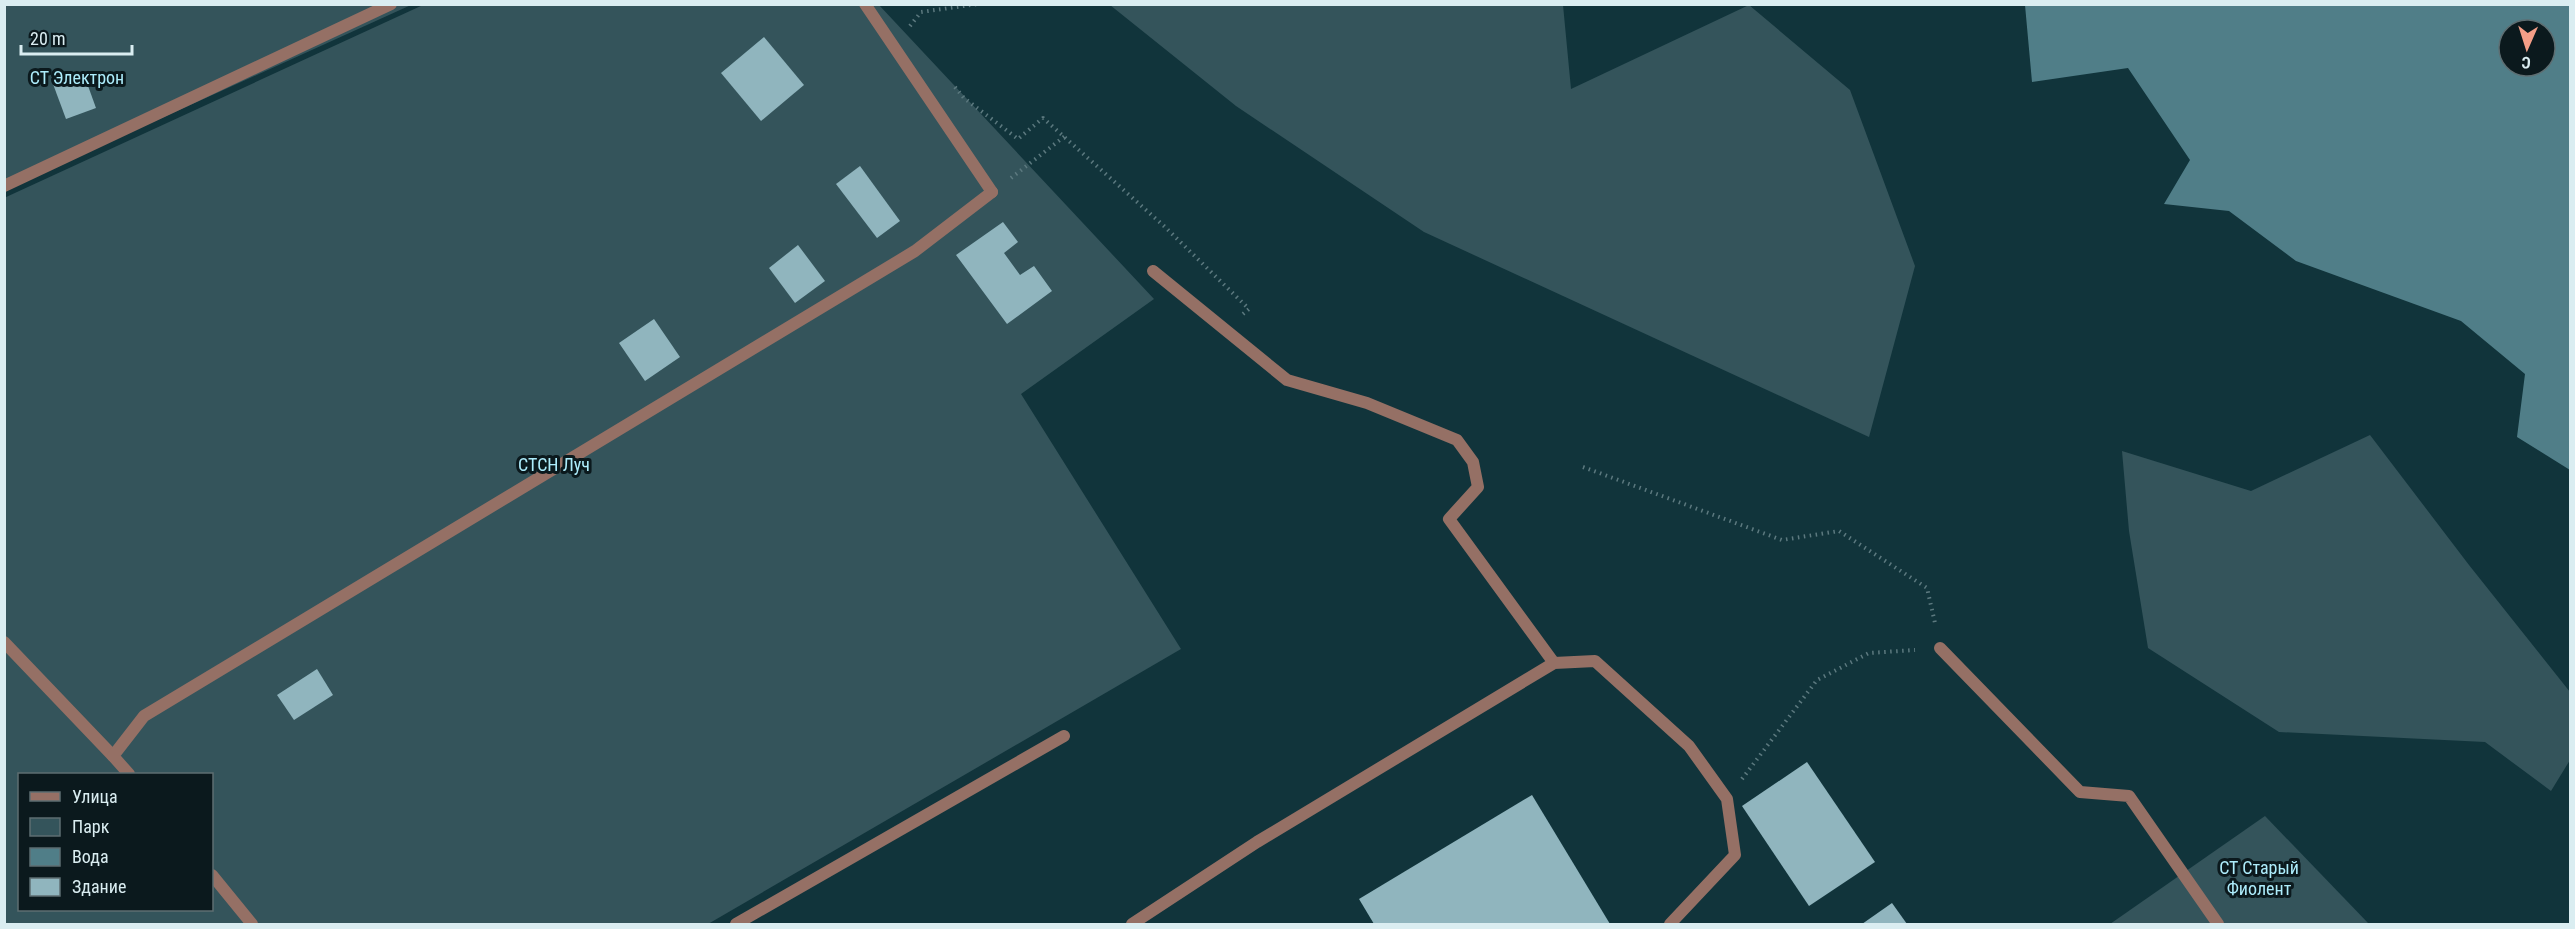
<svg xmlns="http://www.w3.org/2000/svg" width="2575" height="929" font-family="'Roboto Condensed',sans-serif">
<rect width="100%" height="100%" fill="#11343b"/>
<!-- green -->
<g fill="#34545b" fill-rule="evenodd">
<polygon points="5,4 411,5 5,189"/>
<path d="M423 5H879L1154 299 1021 394 1181 649 708 924H5L4 198ZM20 774H212V910H20Z"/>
<polygon points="1110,5 1563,5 1571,89 1749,5 1850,90 1915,266 1869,437 1424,232 1236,106"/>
<polygon points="2370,435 2469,565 2570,692 2570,760 2551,791 2485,742 2279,732 2148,648 2129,531 2122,451 2251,491"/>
<polygon points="2265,816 2369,924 2110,924"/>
</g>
<!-- water -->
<path fill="#507e88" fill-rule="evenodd" d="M2025 5H2570V470L2517 437 2525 374 2461 321 2296 261 2229 211 2164 204 2190 160 2128 68 2032 82ZM2509 30H2545V66H2509Z"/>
<!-- building -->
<g fill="#90b5be">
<polygon points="764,37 804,85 761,121 721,73"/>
<polygon points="83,72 96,108 66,119 53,84"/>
<polygon points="860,166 900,221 877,238 836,184"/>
<polygon points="1003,222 1018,242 1004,253 1020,275 1034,266 1052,291 1007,324 956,255"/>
<polygon points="798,245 825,281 795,303 769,268"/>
<polygon points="654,319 680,357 645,381 619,343"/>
<polygon points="317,669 333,695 294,720 277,695"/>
<polygon points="1807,762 1875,862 1809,906 1742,806"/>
<polygon points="1532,795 1610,924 1374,924 1359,899"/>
<polygon points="1892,903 1907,924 1862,924"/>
</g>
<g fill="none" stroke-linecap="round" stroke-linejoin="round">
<!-- path -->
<g stroke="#5c797f" stroke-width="4" stroke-dasharray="1.5 4.5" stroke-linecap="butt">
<polyline points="910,26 921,12 978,4"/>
<polyline points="955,87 964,98 1018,139 1043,118 1164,226 1249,309 1243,314"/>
<polyline points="1011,178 1065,136"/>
<polyline points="1583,467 1782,540 1839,531 1927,588 1935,623"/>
<polyline points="1742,779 1817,680 1869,653 1915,650"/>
</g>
<!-- lane -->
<g stroke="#957065" stroke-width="12">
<polyline points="865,4 992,192"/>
<polyline points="4,186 391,4"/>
<polyline points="1153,271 1287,380 1367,403 1457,440 1473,462 1478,487 1449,519 1554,663"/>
<polyline points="4,642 113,756"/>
<polyline points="1940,648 2080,792 2129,796 2218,924"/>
<polyline points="736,924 1064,736"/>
<polyline points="1132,924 1257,842 1554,663 1595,661 1689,746 1727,799 1735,855 1670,924"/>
</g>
<!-- street -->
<g stroke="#957065" stroke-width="12">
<polyline points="129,774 113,756 144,716 915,251 992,192"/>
<polyline points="212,875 252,924"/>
</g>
</g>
<g text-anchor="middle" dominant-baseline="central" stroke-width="6" stroke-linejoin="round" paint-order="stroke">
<!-- park labels -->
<g font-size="18" fill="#adecfb" stroke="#0b191d">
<text x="77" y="77">СТ Электрон</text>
<text x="554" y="464">СТСН Луч</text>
<text x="2259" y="867">СТ Старый<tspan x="2259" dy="21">Фиолент</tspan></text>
</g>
</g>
<!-- border -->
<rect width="2575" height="929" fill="none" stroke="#daedf1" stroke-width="12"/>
<!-- legend -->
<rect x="18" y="773" width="195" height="138" fill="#0b191d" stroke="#5e6e72" stroke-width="1.5"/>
<rect x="30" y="792" width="30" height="9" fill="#957065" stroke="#5e6e72" stroke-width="1.5"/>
<text x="72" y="803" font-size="18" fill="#daedf1">Улица</text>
<rect x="30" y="818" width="30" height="18" fill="#34545b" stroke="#5e6e72" stroke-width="1.5"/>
<text x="72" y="833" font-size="18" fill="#daedf1">Парк</text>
<rect x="30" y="848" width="30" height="18" fill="#507e88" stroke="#5e6e72" stroke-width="1.5"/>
<text x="72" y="863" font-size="18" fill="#daedf1">Вода</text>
<rect x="30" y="878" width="30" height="18" fill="#90b5be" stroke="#5e6e72" stroke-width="1.5"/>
<text x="72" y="893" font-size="18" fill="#daedf1">Здание</text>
<!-- north arrow -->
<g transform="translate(2527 48) rotate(183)"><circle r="28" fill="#0b191d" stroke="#5e6e72" stroke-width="1.5"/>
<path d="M0-4.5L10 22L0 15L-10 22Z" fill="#f49e87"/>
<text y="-9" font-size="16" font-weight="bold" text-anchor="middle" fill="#daedf1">С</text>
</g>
<!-- scale -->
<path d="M21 45v9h111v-9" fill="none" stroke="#daedf1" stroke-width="3"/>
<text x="30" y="45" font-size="18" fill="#daedf1" stroke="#0b191d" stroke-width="4.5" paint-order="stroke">20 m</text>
</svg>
